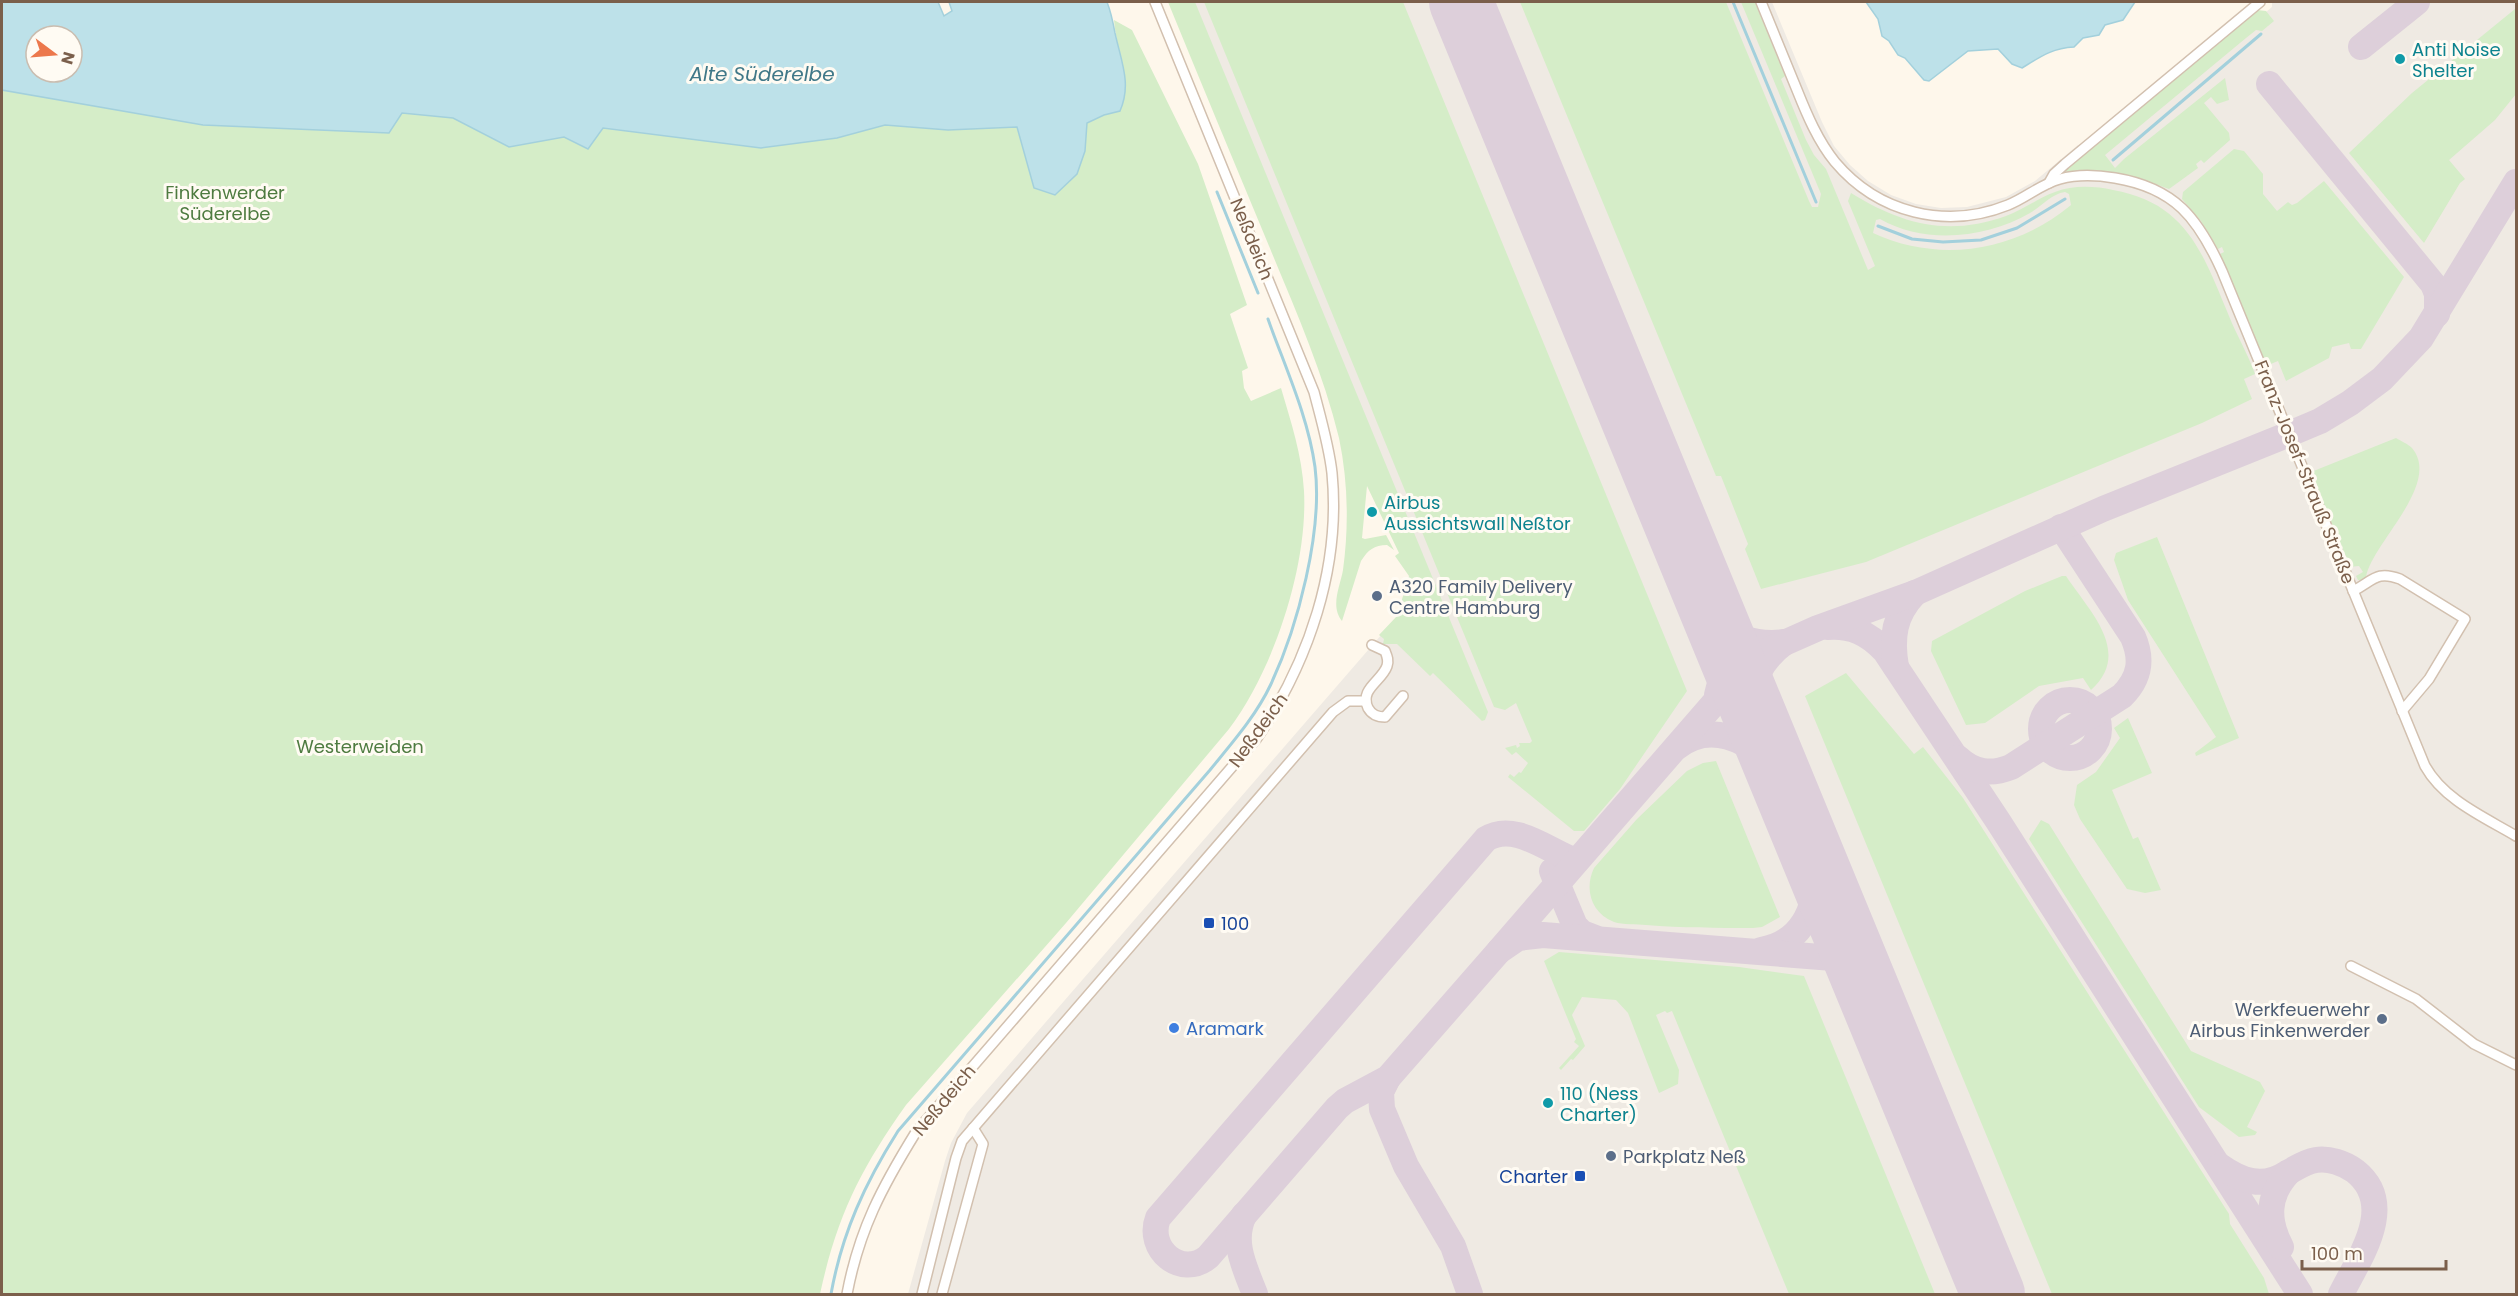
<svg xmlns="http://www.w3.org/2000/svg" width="2518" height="1296" font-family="Poppins,sans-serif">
<rect width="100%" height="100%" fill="#fef7eb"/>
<!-- industrial -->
<polygon fill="#efeae3" points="1190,2 1772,2 1822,122 1834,146 1850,165 1868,181 1891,195 1916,204 1941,208 1967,207 2006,197 2035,181 2078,145 2085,154 2266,12 2272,7 2272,2 2516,2 2516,1294 908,1294 945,1161 951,1143 967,1113 1428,581"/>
<!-- green -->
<g fill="#d5edc8" fill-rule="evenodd">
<path d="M2 2 761 148 837 138 885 125 948 130 1017 127 1034 188 1085 151 1087 123 1104 115 1120 111C1132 83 1116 49 1114 20L1132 30 1198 164 1247 305 1230 314 1248 368 1242 371 1244 388 1251 401 1281 388C1291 422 1302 455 1304 491 1308 566 1274 669 1229 729L1066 923 906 1105C860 1170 837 1216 820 1294H2ZM36 36H72V72H36Z"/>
<path d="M1168 2H1195L1488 712 1485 720 1482 721 1433 673 1430 676 1397 644H1383L1384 639 1379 635 1397 616 1409 576 1395 556 1399 553 1367 486 1362 538 1365 539 1386 535 1394 550 1387 545C1374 545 1368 550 1361 561L1342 621C1330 606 1340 587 1343 570 1349 526 1348 481 1339 438 1323 372 1295 309 1269 246 1235 164 1201 83 1168 2Z"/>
<polygon points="1204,2 1403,2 1687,691 1620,789 1584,831 1574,831 1508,777 1510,774 1514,777 1519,772 1521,773 1528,763 1516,752 1512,755 1505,748 1516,745 1517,748 1520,746 1519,743 1530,743 1532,741 1516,703 1505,710 1494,707"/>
<path d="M1520 2H1726L1809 201 1812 207H1818L1821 194 1741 2H1755L1785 76 1781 79 1806 140 1814 155 1826 169 1868 270 1875 266 1848 201 1851 193C1901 224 1948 237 2006 216 2023 210 2038 198 2055 192 2073 185 2094 186 2113 190 2187 203 2203 254 2229 316 2237 336 2248 354 2255 374L2244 379 2252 399 2202 423 1866 562 1761 589 1745 549 1748 544 1721 476H1716ZM2065 192 2069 194 2071 205C2016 251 1940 264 1873 233L1876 220 1880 219C1925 245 1987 238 2030 213 2042 206 2051 194 2065 192Z"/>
<polygon points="2516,2 2516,94 2495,120 2449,160 2465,179 2460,183 2424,243 2349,153 2412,93 2515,9"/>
<path d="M2257 10 2266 11 2274 21 2262 31 2256 30 2246 38 2105 155 2115 168 2124 159 2225 78 2229 100 2217 104 2211 97 2204 103 2229 133 2230 140 2204 163 2201 160 2196 164 2198 168 2169 189C2133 175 2101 168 2063 172Z"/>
<polygon points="2234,149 2244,151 2263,174 2263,194 2277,211 2288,202 2292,205 2297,203 2324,181 2404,277 2361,349 2351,349 2349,343 2332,347 2329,358 2286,381 2278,361 2266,366 2220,254 2224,252 2222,247 2218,249 2201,221 2182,199 2183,192"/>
<path d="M2396 438C2401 441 2408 444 2412 448 2442 484 2372 543 2366 577L2363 580H2358L2356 576 2363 572 2359 566 2349 567 2311 472Z"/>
<polygon points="2157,537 2239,738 2196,756 2195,753 2216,737 2128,600 2114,560 2116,553"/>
<path d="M2062 576H2066C2089 611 2133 652 2091 690L2083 678 2039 686 1985 723 1966 725 1931 651 1932 641 2025 591Z"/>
<polygon points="1846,673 1914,754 1923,747 1963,798 2229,1214 2230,1224 2264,1278 2269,1294 2052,1294 1805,696"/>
<polygon points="2128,718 2152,773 2112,790 2133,839 2138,837 2161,890 2145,893 2127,889 2080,819 2074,805 2077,785 2096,772 2120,738 2114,728"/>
<path d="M1716 761 1780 917 1762 927 1753 928C1717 928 1682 928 1646 925 1636 924 1623 925 1614 922 1591 913 1584 889 1594 868L1637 819 1687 771 1703 763Z"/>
<polygon points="2041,820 2049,824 2191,1051 2260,1082 2265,1091 2247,1127 2257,1132 2255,1135 2239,1137 2199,1107 2029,839"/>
<polygon points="1559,952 1739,967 1804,976 1935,1294 1789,1294 1672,1011 1667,1013 1665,1011 1656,1015 1679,1070 1678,1084 1659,1093 1628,1013 1616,1000 1582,997 1572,1015 1585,1046 1573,1060 1571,1059 1561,1070 1559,1068 1579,1046 1574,1042 1576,1039 1544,961"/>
</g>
<!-- water -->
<g fill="#bde1e9" stroke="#a3d0dc" stroke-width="1.5" fill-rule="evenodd">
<path d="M2 2H938L944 16 952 11 949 2H1107C1111 12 1113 22 1115 33 1121 61 1132 84 1120 111L1104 115 1087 123 1085 151 1077 174 1055 195 1034 188 1017 127 948 130 885 125 837 138 761 148 603 128 588 149 564 137 509 147 453 118 402 113 389 133 203 125 2 90ZM36 36H72V72H36Z"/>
<path d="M1866 2H2135L2123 20 2105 25 2099 35 2083 38 2074 47C2052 48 2040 57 2022 68L2012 64 1998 49 1968 51 1929 81 1924 80 1905 58 1898 55 1889 41 1882 36 1878 19Z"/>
</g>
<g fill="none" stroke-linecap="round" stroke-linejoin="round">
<!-- stream -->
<g stroke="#a3d0dc" stroke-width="3">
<polyline points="1733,2 1816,202"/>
<polyline points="2113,160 2261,34"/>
<polyline points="1217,192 1258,293"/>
<polyline points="1878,226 1912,239 1943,242 1981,240 2017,228 2065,199"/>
<path d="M831 1294C842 1233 865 1183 898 1131L1210 770C1232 743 1256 716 1271 684 1298 626 1323 531 1315 467 1308 416 1285 367 1268 319"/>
</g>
<!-- taxiway -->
<g stroke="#ddcfda" stroke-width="26">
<polyline points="2361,47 2417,2"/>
<polyline points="2269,84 2433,284 2437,294 2437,314"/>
<path d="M1712 611C1727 637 1756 646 1785 642 1761 660 1749 682 1753 713"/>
<path d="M1827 627C1851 625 1868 633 1885 651L1998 821 2300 1294"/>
<path d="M1896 667C1891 637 1894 615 1915 593"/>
<polyline points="1717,695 1725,664 1725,643"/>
<circle cx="2070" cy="729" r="29"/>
<path d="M1677 747C1711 720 1746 741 1774 764"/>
<path d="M1958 758C1974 773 1991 775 2011 767L2122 696C2140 678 2143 660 2133 637L2061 527"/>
<polyline points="1552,871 1575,926 1582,933 1595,938"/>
<path d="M1761 950C1803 943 1814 909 1819 873"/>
<path d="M1499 951 1388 1078 1345 1101 1337 1108 1208 1257C1181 1279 1146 1249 1158 1218L1486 839C1514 821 1548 851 1576 861"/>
<polyline points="1864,981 1851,968 1833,958 1543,935 1518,938 1499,951 1755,656 1818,628 1915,593 2103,509 2282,437 2320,421 2350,403 2382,379 2421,338 2516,182"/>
<polyline points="1388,1078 1381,1092 1382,1109 1406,1166 1453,1246 1470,1294"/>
<path d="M2220 1166C2241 1181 2263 1189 2287 1173 2297 1168 2304 1162 2316 1160 2329 1158 2344 1163 2355 1171 2398 1205 2359 1258 2341 1294"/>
<path d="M1244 1215C1231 1242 1245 1268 1255 1294"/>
<path d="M2281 1247C2267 1220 2267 1196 2288 1173"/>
</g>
<!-- runway -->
<polyline stroke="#ddcfda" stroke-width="64" points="1461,2 1993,1294"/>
<!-- minor casing -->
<g stroke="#d2c0af" stroke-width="12">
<g id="minor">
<path d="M1761 2C1773 31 1785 60 1797 90 1807 115 1818 141 1835 162 1878 213 1946 230 2008 205 2026 198 2041 184 2060 179 2078 174 2097 175 2115 178 2175 188 2198 218 2222 271L2425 766C2444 800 2484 817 2516 836"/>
<polyline points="2049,183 2054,174 2065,164 2260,2"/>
<path d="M2353 591C2373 581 2376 570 2400 579L2465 619 2429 679 2402 711"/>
<path d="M1372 645 1385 651C1387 656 1389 660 1387 666 1382 681 1359 689 1368 708 1372 715 1377 717 1385 717L1403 696"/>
<polyline points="2351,966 2416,999 2474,1044 2516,1065"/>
<path d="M847 1294C859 1230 882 1187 916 1132L1257 738C1309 661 1341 567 1332 473 1329 446 1321 419 1314 392L1155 2"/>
<polyline points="922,1294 956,1158 962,1141 1333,712 1348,701 1366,701"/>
<polyline points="942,1294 983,1144 973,1128"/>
</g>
</g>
<!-- minor -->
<use href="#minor" stroke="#fff" stroke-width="9"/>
</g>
<!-- markers -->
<g fill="#0f9aa8" stroke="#fffbf3" stroke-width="2">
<circle cx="2400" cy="59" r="6"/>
<circle cx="1372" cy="512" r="6"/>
<circle cx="1548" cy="1103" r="6"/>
</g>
<g fill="#5c6f8a" stroke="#fffbf3" stroke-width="2">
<circle cx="1377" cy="596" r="6"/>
<circle cx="2382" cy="1019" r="6"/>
<circle cx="1611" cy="1156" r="6"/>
</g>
<g fill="#1a4fb4" stroke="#fffbf3" stroke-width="2">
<rect x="1203" y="917" width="12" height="12" rx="3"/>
<rect x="1574" y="1170" width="12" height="12" rx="3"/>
</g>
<circle fill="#3f7fe0" stroke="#fffbf3" stroke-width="2" cx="1174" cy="1028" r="6"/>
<g text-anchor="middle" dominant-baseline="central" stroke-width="6" stroke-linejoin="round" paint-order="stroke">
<!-- culture labels -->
<g font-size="18" fill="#0d838f" stroke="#fffbf3" text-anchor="start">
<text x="2412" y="49">Anti Noise<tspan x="2412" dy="21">Shelter</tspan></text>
<text x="1384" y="502">Airbus<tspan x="1384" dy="21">Aussichtswall Neßtor</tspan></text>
<text x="1560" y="1093">110 (Ness<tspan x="1560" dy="21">Charter)</tspan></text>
</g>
<!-- park labels -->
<g font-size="18" fill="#4e7b40" stroke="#fffbf3">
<text x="225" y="192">Finkenwerder<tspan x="225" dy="21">Süderelbe</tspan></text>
<text x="360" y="746">Westerweiden</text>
</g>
<!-- street labels -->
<g font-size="18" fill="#7b5f4b" stroke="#fffbf3">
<text transform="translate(1252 239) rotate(68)">Neßdeich</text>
<text transform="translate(2305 472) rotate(68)">Franz-Josef-Strauß Straße</text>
<text transform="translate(1258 730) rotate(-54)">Neßdeich</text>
<text transform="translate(944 1100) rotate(-50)">Neßdeich</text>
</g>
<!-- service labels -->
<g font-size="18" fill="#4e5e75" stroke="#fffbf3" text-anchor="start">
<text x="1389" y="586">A320 Family Delivery<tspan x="1389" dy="21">Centre Hamburg</tspan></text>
<text x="2370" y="1009" text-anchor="end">Werkfeuerwehr<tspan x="2370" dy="21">Airbus Finkenwerder</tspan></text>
<text x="1623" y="1156">Parkplatz Neß</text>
</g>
<!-- transit labels -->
<g font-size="18" fill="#164399" stroke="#fffbf3" text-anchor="start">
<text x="1221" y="923">100</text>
<text x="1568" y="1176" text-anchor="end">Charter</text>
</g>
<!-- shop labels -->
<g font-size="18" fill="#366cbe" stroke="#fffbf3" text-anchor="start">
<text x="1186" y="1028">Aramark</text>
</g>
<!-- water labels -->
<g font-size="20" font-style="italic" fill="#407888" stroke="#fffbf3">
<text x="762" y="74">Alte Süderelbe</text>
</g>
</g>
<!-- border -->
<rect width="2518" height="1296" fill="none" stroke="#7b5f4b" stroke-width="6"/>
<!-- north arrow -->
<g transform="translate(54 54) rotate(106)"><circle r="28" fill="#fffbf3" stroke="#cabdb0" stroke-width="1.5"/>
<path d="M0-4.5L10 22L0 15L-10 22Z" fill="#ec784c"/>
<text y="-9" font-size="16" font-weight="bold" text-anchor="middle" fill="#7b5f4b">N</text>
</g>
<!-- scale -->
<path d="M2302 1260v9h144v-9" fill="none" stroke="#7b5f4b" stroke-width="3"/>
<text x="2311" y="1260" font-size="18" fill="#7b5f4b" stroke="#fffbf3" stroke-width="4.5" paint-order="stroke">100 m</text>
</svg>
